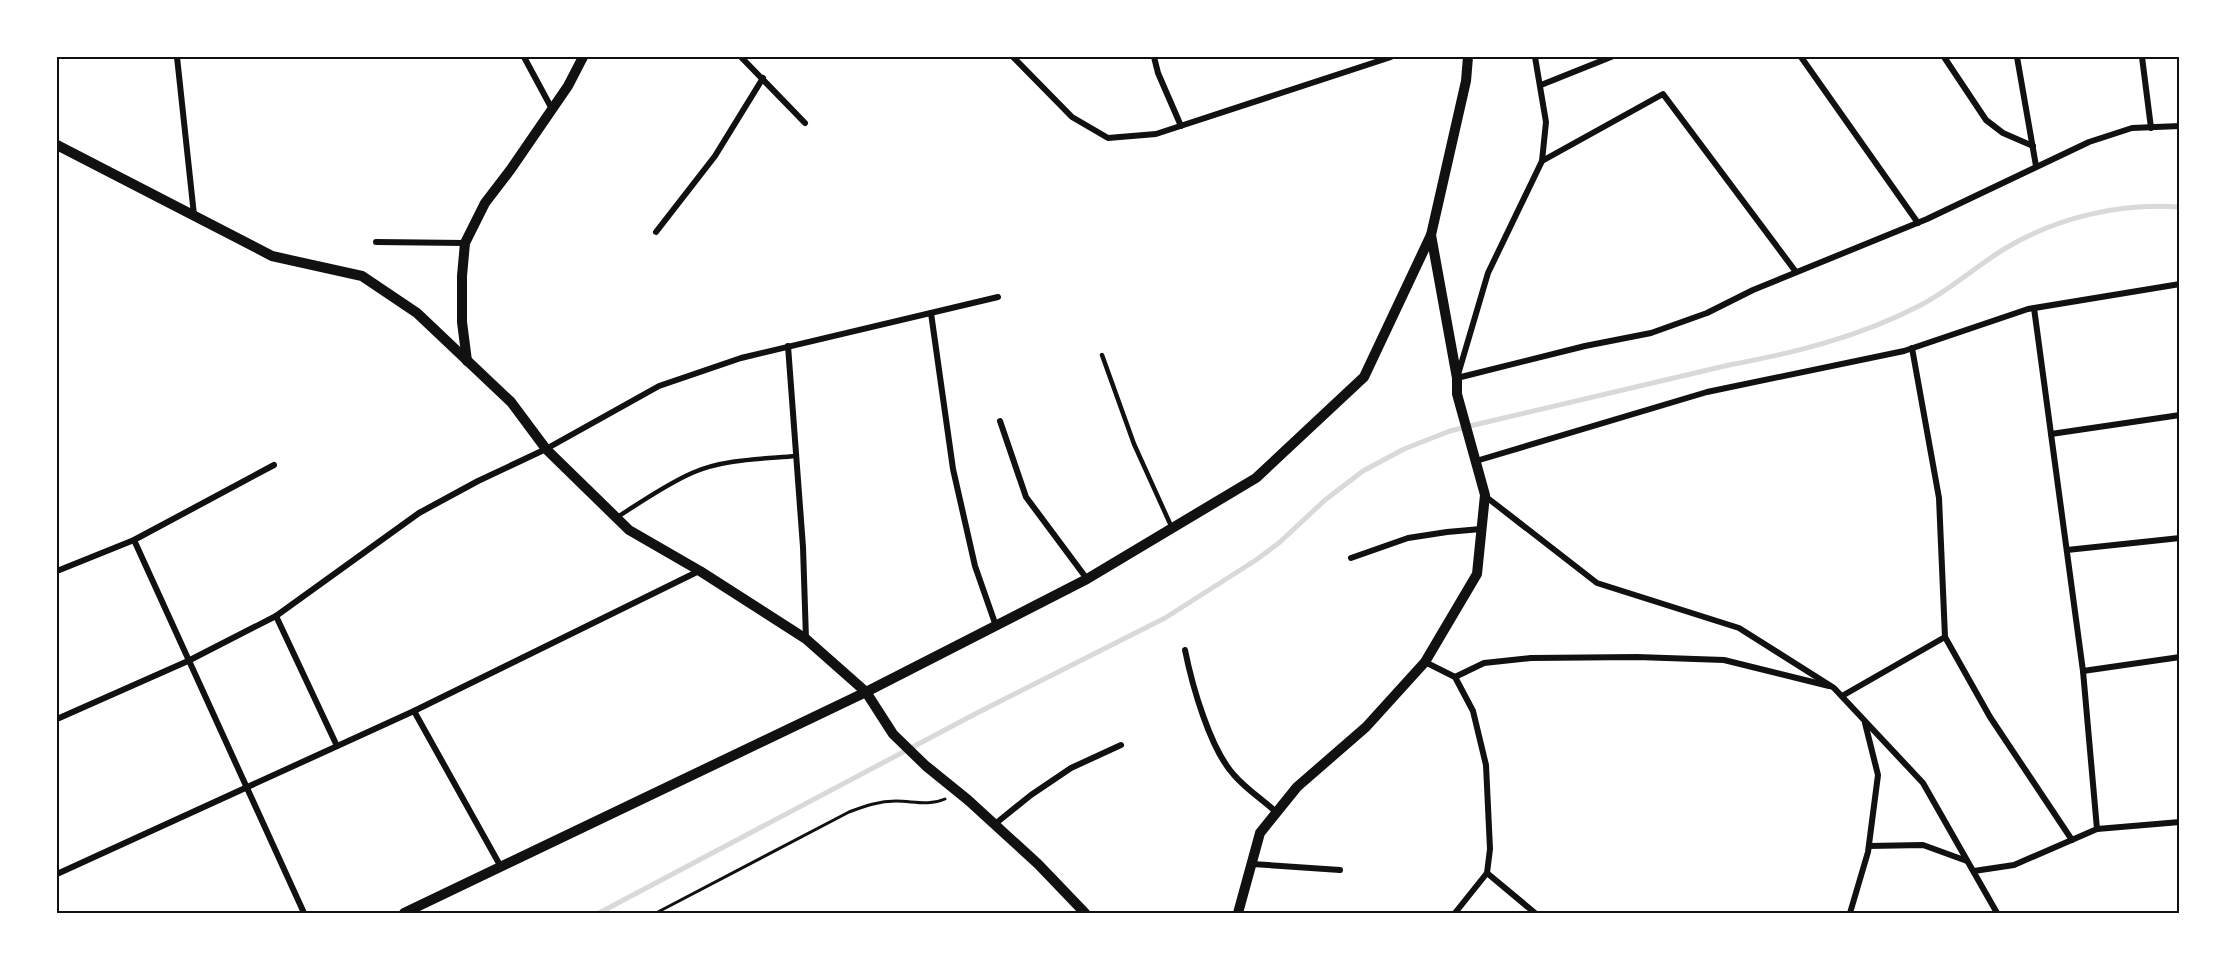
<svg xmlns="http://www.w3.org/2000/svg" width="2237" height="970" font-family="'Roboto Condensed',sans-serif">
<rect width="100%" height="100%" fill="#fff"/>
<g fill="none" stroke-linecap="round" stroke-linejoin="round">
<!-- stream -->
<path stroke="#d9d9d9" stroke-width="5" d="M599 913 977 713 1165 618 1256 560 1280 542 1325 500 1363 471 1404 449 1450 431 1474 425 1729 365C1794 353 1859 337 1919 306 1950 290 1976 266 2006 248 2058 217 2119 203 2180 207"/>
<!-- path -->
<path stroke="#111" stroke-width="3" d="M656 913 849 812C865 806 879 801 896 801 913 801 929 806 945 799"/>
<!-- service -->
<g stroke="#111" stroke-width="4.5">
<polyline points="1102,355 1134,444 1172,528"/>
<path d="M616 518C641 502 665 485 692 473 723 459 762 459 796 456"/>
</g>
<!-- minor -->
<g stroke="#111" stroke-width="6">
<polyline points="177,57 194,215"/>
<polyline points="524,57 552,109"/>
<polyline points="741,57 805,123"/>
<polyline points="1013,57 1072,117 1108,138 1156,134 1391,57"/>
<polyline points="1154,57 1158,73 1181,126"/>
<polyline points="1535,57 1546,122 1542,161 1488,273 1457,378 1585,346 1651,333 1707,313 1753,290 1927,219 2089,142 2132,128 2180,126"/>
<polyline points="1801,57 1918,223"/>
<polyline points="1944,57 1986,120 2003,133 2033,146"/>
<polyline points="2017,57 2036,166"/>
<polyline points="2142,57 2151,128"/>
<polyline points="1541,85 1611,57"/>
<polyline points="1542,161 1663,94 1796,272"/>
<polyline points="656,232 715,156 763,78"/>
<polyline points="376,242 465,243"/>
<polyline points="931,313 953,469 975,566 996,626"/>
<polyline points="788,346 803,547 806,639"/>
<polyline points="1912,348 1939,498 1945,637 1990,717 2072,840"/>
<polyline points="1000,421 1026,497 1087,579"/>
<polyline points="2051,434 2180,415"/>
<polyline points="1476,461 1707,392 1904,351 2028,309 2180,284"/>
<polyline points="1485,496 1597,583 1739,628 1834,688 1923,783 1997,913"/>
<polyline points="134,540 304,913"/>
<polyline points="2067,550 2180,538"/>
<polyline points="1351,558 1408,538 1447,532 1481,529"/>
<polyline points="57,571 134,540 274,465"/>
<polyline points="276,616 337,746"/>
<path d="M1185 650C1192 685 1210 749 1234 775 1246 789 1263 800 1276 812"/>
<polyline points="1425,662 1455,677 1473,711 1486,765 1490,849 1487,873 1455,913"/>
<polyline points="2083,671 2180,657"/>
<polyline points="1455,677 1484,663 1531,658 1637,657 1724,660 1829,686"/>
<polyline points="1842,696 1945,637"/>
<polyline points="414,711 501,867"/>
<polyline points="57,719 188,661 276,616 419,513 478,481 546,449 659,386 741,358 998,297"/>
<polyline points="995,824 1031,795 1071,768 1121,745"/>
<polyline points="2097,829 2180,822"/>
<polyline points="1869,846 1923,845 1967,861"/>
<polyline points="1252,864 1340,870"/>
<polyline points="1974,871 2014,865 2097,829 2083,671 2034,308"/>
<polyline points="1487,873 1535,913"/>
<polyline points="57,874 414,711 699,571"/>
<polyline points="1850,913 1868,852 1878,775 1865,723"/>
</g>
<!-- tertiary -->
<g stroke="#111" stroke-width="10">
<polyline points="57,145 272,256 362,276 417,313 511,402 546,449 629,530 700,571 806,639 866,692 893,734 926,766 968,800 1038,864 1085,913"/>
<polyline points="467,361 462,322 462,276 465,243 485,203 511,169 568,86 583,57"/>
<polyline points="404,913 866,692 1087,579 1256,478 1364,377 1431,235"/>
<polyline points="1238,913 1260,833 1297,787 1366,727 1425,662 1477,574 1485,495 1457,394 1457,378 1431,235 1466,81 1468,57"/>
</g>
</g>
<!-- border -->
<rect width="2237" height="970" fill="none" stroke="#ffffff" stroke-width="117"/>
<rect x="58" y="58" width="2120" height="854" fill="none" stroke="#111" stroke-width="2"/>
</svg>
